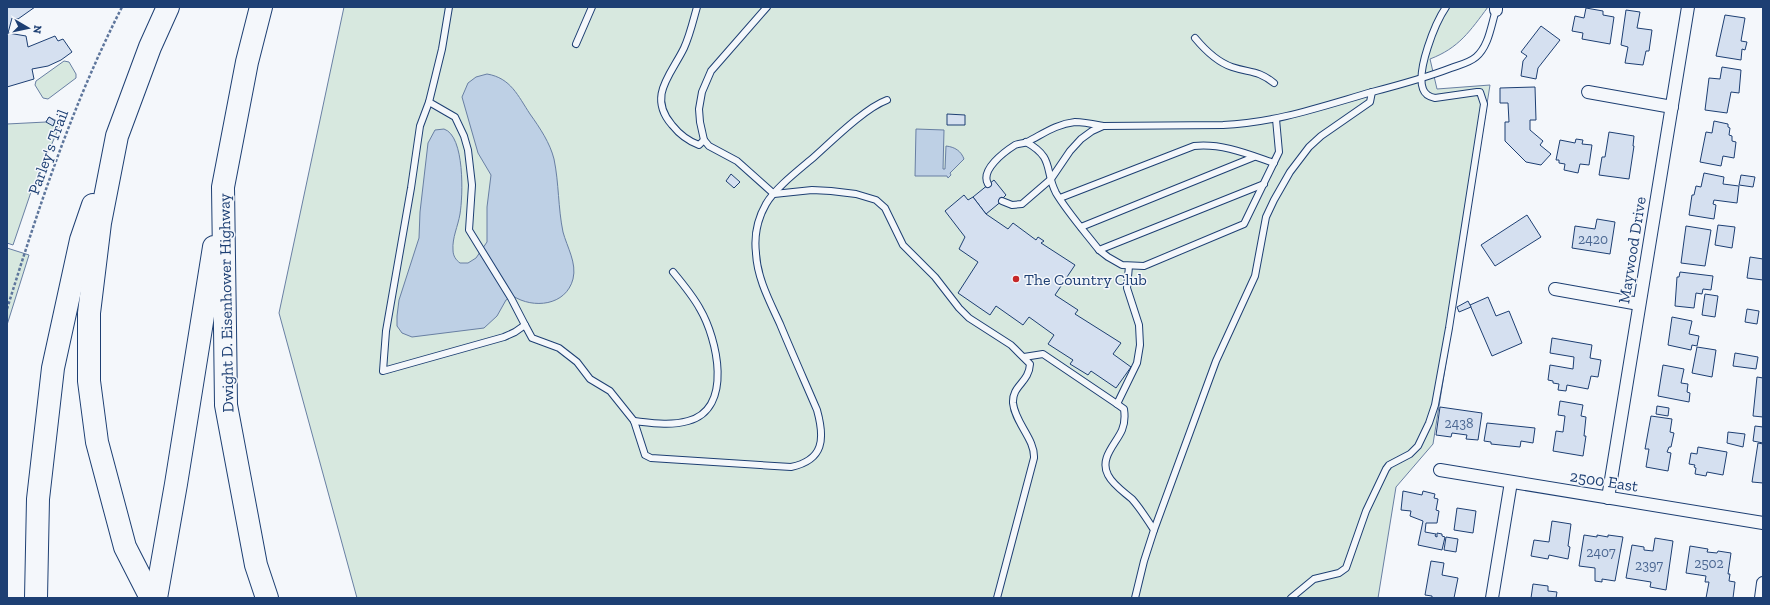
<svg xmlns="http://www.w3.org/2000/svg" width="1770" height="605" font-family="'Zilla Slab',serif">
<rect width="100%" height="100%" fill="#f4f7fb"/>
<!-- green -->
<g fill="#d7e8df" stroke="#687fa3">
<path d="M344 7H1488C1470 31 1459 48 1430 59L1437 89 1490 85 1433 444 1396 487 1378 598H357L279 313Z"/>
<polygon points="64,61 69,62 76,74 76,78 48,99 43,98 35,85 36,81"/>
<polygon points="49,117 61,123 32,189 13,245 7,243 7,124 46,122"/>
<polygon points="7,248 29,255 7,325"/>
</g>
<!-- water -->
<g fill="#bed0e5" stroke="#687fa3">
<path d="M487 74C511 78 518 96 530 114 540 128 550 143 554 159 559 183 558 208 563 232 567 247 577 263 573 279 566 306 533 309 513 296L506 300 497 316 484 328 412 337 402 333 397 326V316L399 300 419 238 420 212 428 143 435 130 444 129C465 136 463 196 460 214 458 226 452 238 453 250 453 256 456 260 460 263H468L476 258 487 242V207L491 175 478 153 462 97 468 83 476 77Z"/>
<path d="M916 129 944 130 943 169H945L946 146C955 147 961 151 964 159L950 173 951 175 948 178 947 176H915Z"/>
</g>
<!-- building -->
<g fill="#d5e0f0" stroke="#1d3f73">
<polygon points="7,7 35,7 18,19 12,18 8,33 26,36 28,47 55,36 58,41 63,39 72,52 61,60 48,66 32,69 34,79 7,87"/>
<polygon points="1586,8 1603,11 1603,15 1614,17 1610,44 1582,39 1583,33 1572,31 1575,16 1584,18"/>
<polygon points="1626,10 1640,12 1637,28 1652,30 1649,51 1646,51 1643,65 1625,63 1628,47 1621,45"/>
<polygon points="1725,15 1745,18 1741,41 1747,42 1745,50 1742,49 1741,60 1716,56"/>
<polygon points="1541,26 1560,40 1538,68 1536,79 1521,76 1523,61 1527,56 1521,52"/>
<polygon points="1722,67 1741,70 1739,93 1731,92 1727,113 1705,110 1709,78 1720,79"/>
<polygon points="1535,87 1536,120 1530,120 1530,130 1543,141 1540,145 1551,154 1541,165 1526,162 1505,141 1505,122 1509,122 1508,103 1500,103 1500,88"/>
<polygon points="947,114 965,115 965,125 947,125"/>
<polygon points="49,117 55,121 53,126 46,122"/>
<polygon points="1714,121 1728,124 1728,127 1730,128 1729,135 1732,136 1732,141 1736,142 1734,158 1723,156 1721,166 1700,162 1706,132 1712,133"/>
<polygon points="1609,132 1634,136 1633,146 1634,146 1629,179 1599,175 1602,157 1605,157"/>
<polygon points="1576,139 1583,140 1582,144 1592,145 1589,165 1580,164 1578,173 1564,170 1565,164 1559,163 1559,160 1556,160 1560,140 1575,143"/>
<polygon points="1704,173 1724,177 1723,184 1739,186 1737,203 1714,200 1713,204 1716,205 1714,219 1689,215 1692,195 1694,195 1696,186 1701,187"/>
<polygon points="731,174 740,182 734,188 726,181"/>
<polygon points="1741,175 1755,177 1753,187 1739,185"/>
<polygon points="994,180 1006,195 1002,199 1003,200 986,214 973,197"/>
<polygon points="964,195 968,200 973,197 986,214 1008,229 1013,223 1036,240 1038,237 1044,241 1041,243 1075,265 1055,295 1078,310 1075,314 1121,343 1113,354 1131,367 1116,388 1091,371 1088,375 1070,364 1073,360 1048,344 1054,335 1029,317 1023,325 996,306 990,315 958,293 978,262 959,249 965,237 945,211"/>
<polygon points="1527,215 1541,237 1495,266 1481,245"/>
<polygon points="1597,219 1615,222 1610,254 1572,248 1575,226 1595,229"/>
<polygon points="1718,225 1735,227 1732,248 1715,245"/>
<polygon points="1686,226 1711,230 1705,266 1681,263"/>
<polygon points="1750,257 1763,259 1763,280 1747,278"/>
<polygon points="1680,272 1713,276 1711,290 1703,289 1702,294 1696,293 1694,308 1675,306 1677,277 1679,277"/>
<polygon points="1705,294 1718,296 1715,317 1702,315"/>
<polygon points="1488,297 1496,316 1509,311 1522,343 1492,356 1470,305"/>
<polygon points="1468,301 1471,307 1459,312 1457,307"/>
<polygon points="1747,309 1759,311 1757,324 1745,322"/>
<polygon points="1672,317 1692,321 1689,334 1699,336 1697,346 1692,345 1691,350 1668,345"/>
<polygon points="1552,338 1592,345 1590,358 1601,360 1598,377 1591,376 1588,389 1567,385 1566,391 1558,390 1559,384 1553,383 1553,381 1548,380 1550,365 1573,369 1574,357 1550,353"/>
<polygon points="1697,347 1716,350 1712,377 1692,373"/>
<polygon points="1735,353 1758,357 1756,369 1733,366"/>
<polygon points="1663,365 1684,369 1681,383 1688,384 1687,392 1690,393 1689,402 1658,396"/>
<polygon points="1757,377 1763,378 1763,417 1753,416"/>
<polygon points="1560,401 1583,405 1581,416 1586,417 1584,436 1586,436 1583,456 1553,451 1556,431 1563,432 1565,416 1558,415"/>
<polygon points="1657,406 1669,408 1668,416 1656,414"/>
<polygon points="1440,407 1482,413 1478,440 1466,439 1467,435 1452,433 1451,437 1436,435"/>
<polygon points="1651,416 1672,419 1670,432 1674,433 1671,447 1669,447 1667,452 1671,453 1668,471 1646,467 1649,449 1645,449"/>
<polygon points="1487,423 1535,428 1533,443 1521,441 1520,447 1491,444 1491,442 1484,441"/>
<polygon points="1755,426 1763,427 1763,443 1753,441"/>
<polygon points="1728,432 1745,434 1743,447 1727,443"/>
<polygon points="1758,443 1763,444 1763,483 1752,482"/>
<polygon points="1698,447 1727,452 1723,475 1707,472 1706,476 1695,474 1696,468 1694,467 1695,465 1689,464 1691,453 1697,454"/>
<polygon points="1403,491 1422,495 1423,491 1435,494 1434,498 1438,499 1436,510 1439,511 1437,523 1426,523 1425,532 1436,534 1435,536 1437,537 1437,533 1442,534 1442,536 1445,537 1442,550 1418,545 1423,521 1410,516 1411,511 1401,510"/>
<polygon points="1457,508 1476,511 1473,533 1454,530"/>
<polygon points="1552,521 1571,524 1568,546 1570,547 1568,559 1549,555 1548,559 1531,556 1534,540 1549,542"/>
<polygon points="1584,535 1597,537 1597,535 1608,537 1608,535 1623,537 1615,581 1602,579 1602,582 1595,581 1595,568 1579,566"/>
<polygon points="1446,537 1458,539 1456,552 1444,550"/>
<polygon points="1655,538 1673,541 1666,590 1650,587 1651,582 1626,578 1632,545 1644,547 1644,550 1653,551"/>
<polygon points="1690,546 1708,549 1707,552 1717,553 1718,551 1731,553 1728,574 1730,574 1729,581 1735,582 1733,598 1706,598 1709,582 1705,582 1706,576 1686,573"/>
<polygon points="1431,561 1444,563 1442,575 1458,578 1454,598 1432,598 1432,596 1425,595"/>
<polygon points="1533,584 1548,586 1548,591 1557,592 1556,598 1531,598"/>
</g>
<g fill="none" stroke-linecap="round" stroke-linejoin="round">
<!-- service casing -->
<g stroke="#1d3f73" stroke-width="8">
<g id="service">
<polyline points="449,7 442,49 429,102 455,117 464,136 468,150 472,185 469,230 511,298 525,325"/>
<path d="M697 7C693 21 690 35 684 48 671 75 647 96 672 125 680 135 688 141 699 145L704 140"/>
<path d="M767 7 711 71 702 92 699 109 700 122 704 140 709 146 737 161 774 194 812 190 831 191 856 194 876 200 885 208 903 245 935 277 959 308 969 318 1011 345 1030 364C1029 383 1012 385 1013 403 1015 423 1035 439 1034 458L997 598"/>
<path d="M1195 38C1205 50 1217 62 1232 67 1250 73 1258 70 1274 83"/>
<polyline points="576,44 592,7"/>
<path d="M429 102 420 126 411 188 386 331 383 371 504 337 515 332 525 325 532 338 559 348 577 362 590 379 610 391 634 421 645 455 651 458 791 467C824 460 825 439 817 410 805 382 792 353 780 324 770 302 757 278 756 253 754 236 758 218 766 204 775 188 800 169 814 157 832 141 865 108 887 100"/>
<path d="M1026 142C1055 158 1044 170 1056 193 1068 213 1085 232 1099 250L1108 257 1122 265 1144 266 1244 224 1279 152 1276 119"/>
<path d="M988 184C980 170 1004 152 1015 145 1019 143 1023 144 1027 142 1043 134 1056 124 1075 122 1084 122 1093 124 1103 126"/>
<path d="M1060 198 1194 146C1222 143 1248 154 1274 163"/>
<path d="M1002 201 1012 205 1022 204 1051 179 1070 151 1081 139 1092 131 1103 126 1223 125C1275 123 1323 106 1372 92 1399 85 1425 78 1451 68 1459 65 1469 63 1476 57 1489 46 1491 25 1496 10"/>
<polyline points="1081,227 1254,157"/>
<polyline points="1099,250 1264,184"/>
<polyline points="1024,357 1043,354 1117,404 1137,363 1140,345 1139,325 1127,288 1129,266"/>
<path d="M1117 404 1124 409C1125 416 1125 423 1122 430 1116 444 1099 458 1108 475 1113 485 1124 492 1132 499 1140 508 1147 519 1154 530L1144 561 1135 598"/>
<path d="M634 421C652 423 670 426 688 421 734 409 717 338 700 309 693 296 683 284 673 272"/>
<polyline points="1154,530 1216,361 1255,276 1266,217 1274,200 1290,172 1309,147 1321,136 1370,102 1372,92"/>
<path d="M1291 598 1314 579 1339 573 1346 568 1366 511 1386 469 1389 465 1410 454 1418 446 1429 423 1435 405 1449 328 1484 104 1480 92H1477L1435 98C1430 97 1425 95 1423 89 1416 71 1435 23 1446 7"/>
</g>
</g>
<!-- minor casing -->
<g stroke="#1d3f73" stroke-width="14">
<g id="minor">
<polyline points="1496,10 1496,7"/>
<polyline points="1588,92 1672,107"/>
<polyline points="1555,289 1639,304"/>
<polyline points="1440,470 1763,523"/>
<polyline points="1608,498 1688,7"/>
<polyline points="1492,598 1511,482"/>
<polyline points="1761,598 1763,583"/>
</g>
</g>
<!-- motorway casing -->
<g stroke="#1d3f73" stroke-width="24">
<g id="motorway">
<polyline points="261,7 247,62 223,187 225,328 226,405 256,565 267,598"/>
<polyline points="36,598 38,499 53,368 81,240 93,205"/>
<polyline points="151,598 125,547 97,442 89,381 89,313 100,223 117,136 150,47 168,7"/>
<polyline points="156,598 176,484 214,247"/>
</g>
</g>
<!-- path -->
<path stroke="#5e769c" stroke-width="2.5" stroke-dasharray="3 2" stroke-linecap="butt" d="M7 309C39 206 73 103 122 7"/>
<!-- service -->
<use href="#service" stroke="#f4f7fb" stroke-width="6"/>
<!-- minor -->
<use href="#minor" stroke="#f4f7fb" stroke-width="12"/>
<!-- motorway -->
<use href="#motorway" stroke="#f4f7fb" stroke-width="22"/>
</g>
<!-- markers -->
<circle fill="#c62828" stroke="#f4f7fb" stroke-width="1.5" cx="1016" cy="279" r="4"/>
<g text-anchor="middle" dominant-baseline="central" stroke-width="3" stroke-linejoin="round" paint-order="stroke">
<!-- number labels -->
<g font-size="14" fill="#4b6792">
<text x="1593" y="239">2420</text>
<text x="1459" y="423">2438</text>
<text x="1601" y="552">2407</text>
<text x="1709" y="563">2502</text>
<text x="1649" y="565">2397</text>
</g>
<!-- street labels -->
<g font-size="16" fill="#1d3f73" stroke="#f4f7fb">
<text transform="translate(48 152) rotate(-70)">Parley's Trail</text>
<text transform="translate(1632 250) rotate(-81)">Maywood Drive</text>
<text transform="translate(226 303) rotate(-91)">Dwight D. Eisenhower Highway</text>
<text transform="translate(1604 481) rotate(9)">2500 East</text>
</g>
<!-- poi labels -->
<g font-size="16" fill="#1d3f73" stroke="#f4f7fb" text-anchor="start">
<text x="1024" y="279">The Country Club</text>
</g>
</g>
<!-- border -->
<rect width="1770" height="605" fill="none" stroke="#1d3f73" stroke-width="16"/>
<!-- north arrow -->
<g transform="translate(28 28) rotate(99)" stroke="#f4f7fb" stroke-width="3" paint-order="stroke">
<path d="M0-3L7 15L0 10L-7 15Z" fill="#1d3f73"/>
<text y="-6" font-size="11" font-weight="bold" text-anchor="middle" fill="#1d3f73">N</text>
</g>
</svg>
